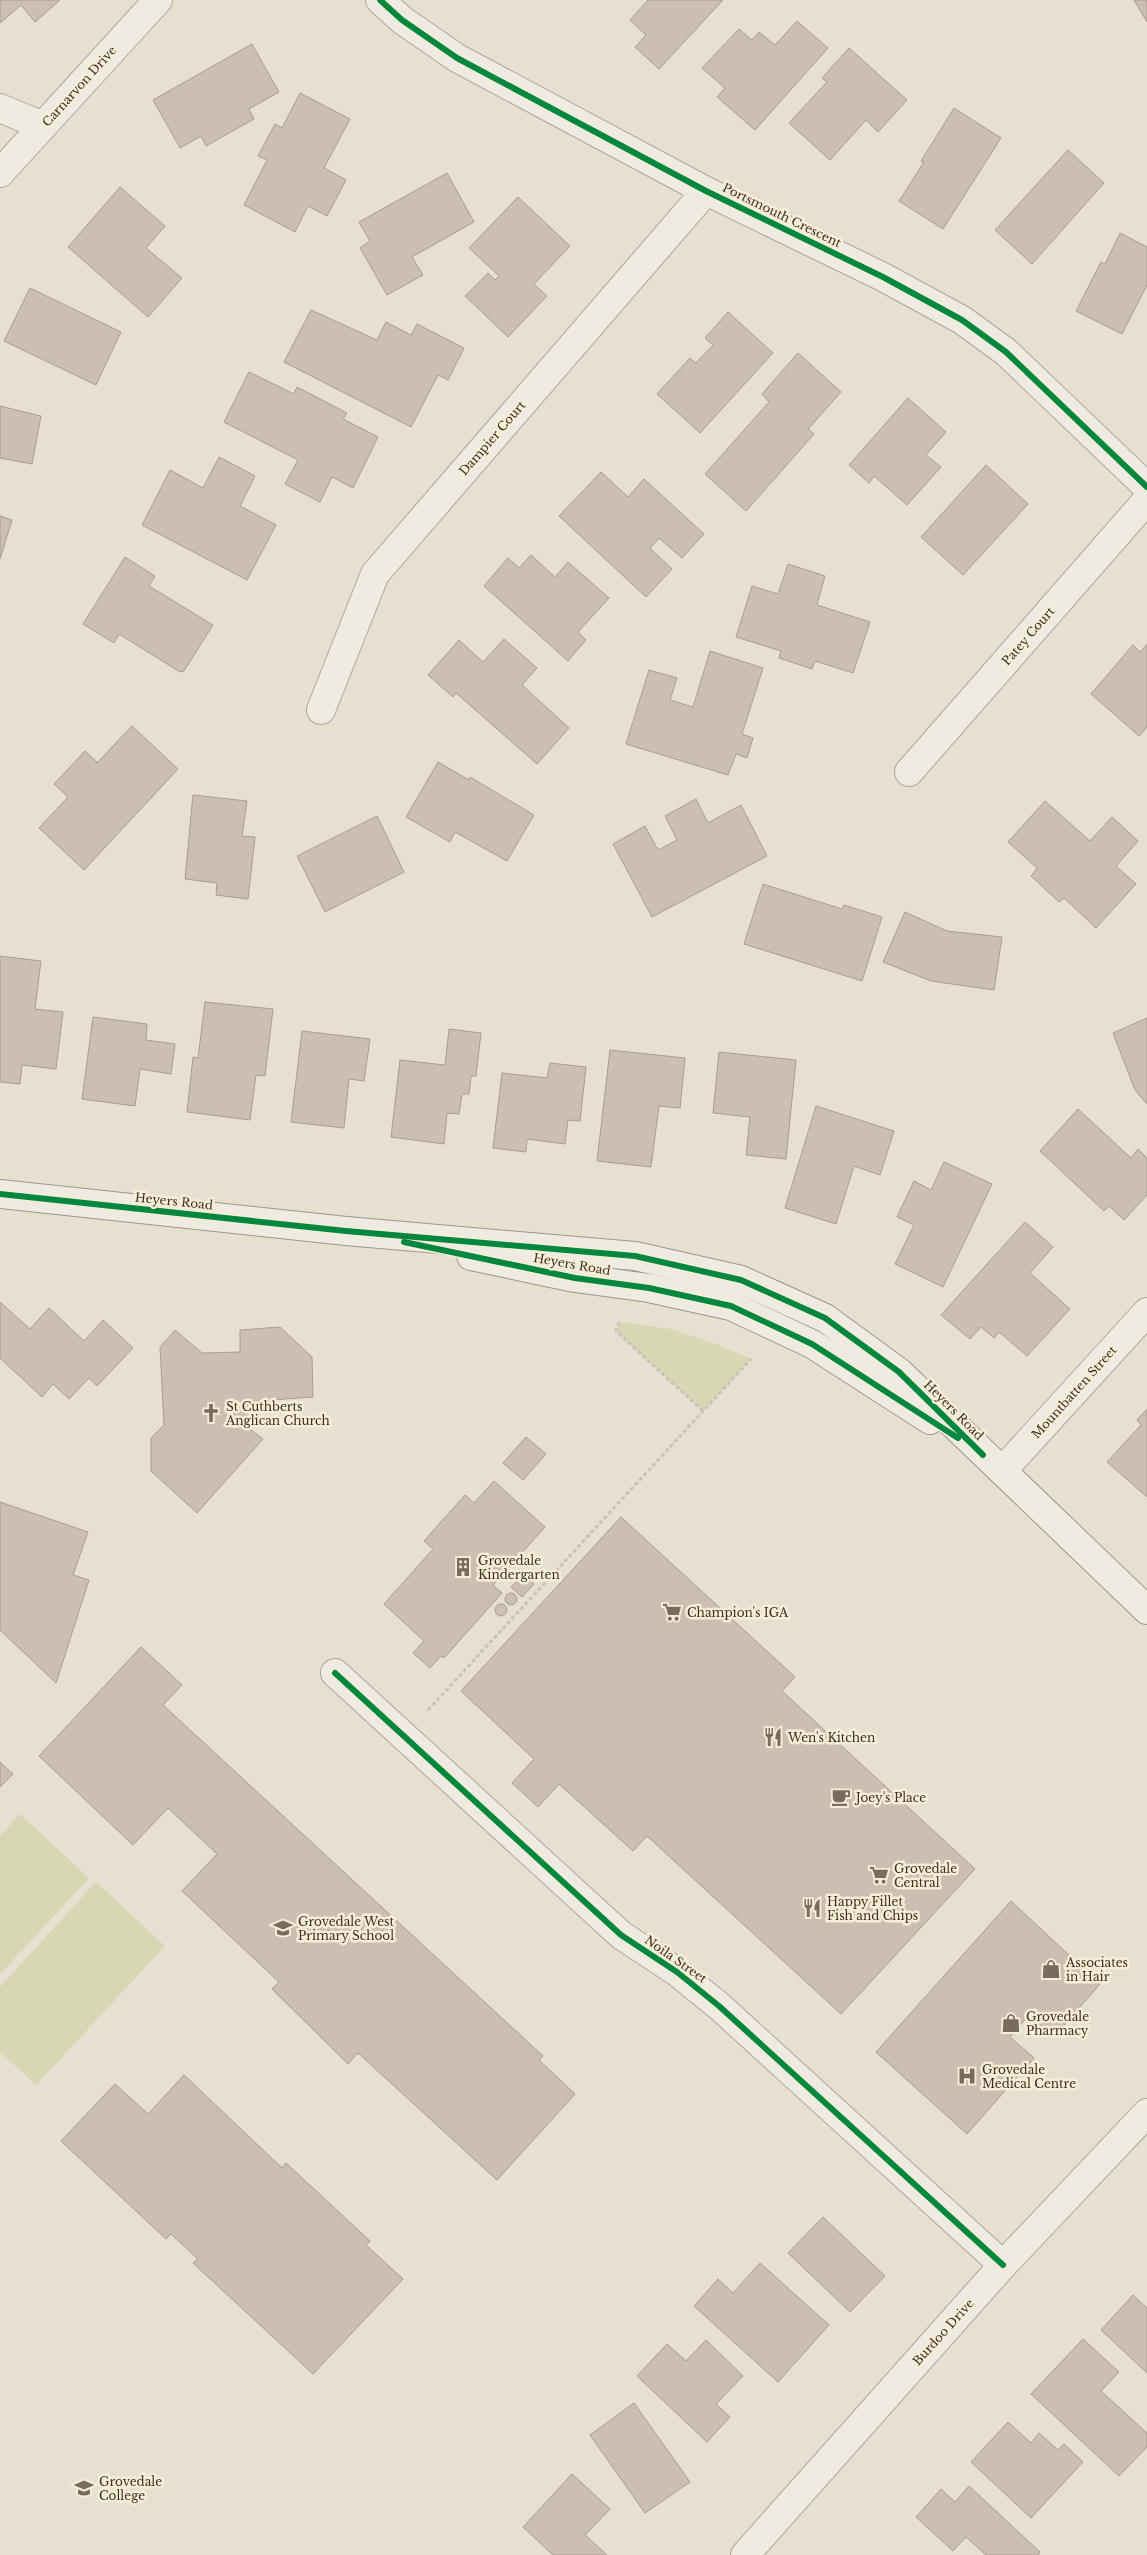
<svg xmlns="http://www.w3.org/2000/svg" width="1147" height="2555" font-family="'Libre Baskerville',serif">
<rect width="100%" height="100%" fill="#e7e0d1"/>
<!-- green -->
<g fill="#d6d7b3">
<polygon points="619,1322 671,1329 716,1344 751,1359 703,1411 616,1331"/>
<polygon points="20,1814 89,1878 0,1974 0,1836"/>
<polygon points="96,1882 165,1946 36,2085 0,2052 0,1987"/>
</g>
<!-- building -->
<g fill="#cbbfb2" stroke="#a89c90">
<polygon points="0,0 60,0 35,22 21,5 0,23"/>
<polygon points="648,0 723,0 659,69 635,47 646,35 630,20"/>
<polygon points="1134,0 1147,0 1147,22"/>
<polygon points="797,21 828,48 755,130 717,97 725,88 702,68 739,29 752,40 759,32 775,45"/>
<polygon points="252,44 279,92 249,109 254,119 206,146 201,136 180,148 153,100"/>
<polygon points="849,48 907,100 878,132 866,120 830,160 789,123 827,82 822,78"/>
<polygon points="300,93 350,119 324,168 346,180 327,216 308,206 295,232 244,205 267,160 258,156 275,124 282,128"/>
<polygon points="954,108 1001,138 943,229 899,201 924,162 921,161"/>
<polygon points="1068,150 1104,183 1032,264 995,230"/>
<polygon points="447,173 474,222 412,257 423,275 387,295 360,248 370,241 359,222"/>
<polygon points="120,187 165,226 146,248 182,278 148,317 68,247"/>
<polygon points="518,197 570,246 534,284 547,296 508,337 465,296 488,273 495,280 499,276 469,248"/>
<polygon points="1120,233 1147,247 1147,285 1122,334 1076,311 1101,262 1105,264"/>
<polygon points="30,288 121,332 96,385 4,341"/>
<polygon points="311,310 377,340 386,322 411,335 417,324 464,348 448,380 438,375 411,427 284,362"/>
<polygon points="728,312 773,353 700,433 657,394 690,358 696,363 713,345 705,338"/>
<polygon points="798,353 841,392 808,429 814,434 746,511 705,474 769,402 762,394"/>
<polygon points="249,372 294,394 297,387 347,413 343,419 378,437 353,488 332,477 320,502 285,484 298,460 224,422"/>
<polygon points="908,398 946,432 926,455 941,467 907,505 874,476 869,483 849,465"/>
<polygon points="0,406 41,416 32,464 0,458"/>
<polygon points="219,457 255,476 240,506 276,525 247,580 142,525 170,470 203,488"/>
<polygon points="986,465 1028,504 963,575 921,537"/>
<polygon points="601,472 628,497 644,479 704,534 682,558 659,538 650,548 672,569 646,597 559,516"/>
<polygon points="0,516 12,520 0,559"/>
<polygon points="531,555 555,577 568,562 609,598 578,632 586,640 568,661 484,586 508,558 519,568"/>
<polygon points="125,557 155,576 149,586 213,625 184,671 180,672 119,634 114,643 83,624"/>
<polygon points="788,564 825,576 817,605 870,622 853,673 815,661 812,669 779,658 781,651 736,637 752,586 778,594"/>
<polygon points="504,639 537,668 522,685 569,728 537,764 456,693 453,697 428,675 459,640 483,662"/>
<polygon points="1147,644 1147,727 1139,736 1091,694 1133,645 1140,652"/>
<polygon points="710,651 763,668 742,734 753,738 747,758 736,754 728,775 626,744 649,670 677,678 670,700 693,707"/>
<polygon points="132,726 178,769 84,870 39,828 68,797 54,784 85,751 97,762 96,764"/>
<polygon points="438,762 469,780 470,777 534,815 507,861 455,832 450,842 406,817"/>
<polygon points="193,795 247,801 242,836 255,837 248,899 216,895 217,883 185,879"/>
<polygon points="696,799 708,823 741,805 767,856 652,917 613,844 645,826 658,850 677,840 665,816"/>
<polygon points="1045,801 1090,841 1112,817 1138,841 1116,866 1136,884 1096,928 1064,898 1059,902 1031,876 1037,868 1008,842"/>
<polygon points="377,816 404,872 325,912 297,856"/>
<polygon points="763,884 842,909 844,905 882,917 862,981 744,944"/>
<polygon points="905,912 947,931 1002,937 994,990 931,981 883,962"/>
<polygon points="0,956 41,961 35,1009 63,1012 56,1069 22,1065 20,1084 0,1082"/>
<polygon points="205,1002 273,1009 265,1076 256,1075 250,1120 187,1112 193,1057 198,1058"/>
<polygon points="93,1017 147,1024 146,1040 175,1044 171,1074 140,1069 135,1106 82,1099"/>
<polygon points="1147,1018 1147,1104 1135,1090 1113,1033"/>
<polygon points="449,1029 481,1033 476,1076 471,1076 469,1094 462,1094 459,1114 447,1113 444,1144 391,1137 400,1060 445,1065"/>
<polygon points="302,1031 370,1039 364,1081 349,1079 344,1128 291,1122"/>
<polygon points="610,1050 685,1058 680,1108 659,1106 651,1167 597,1161"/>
<polygon points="719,1052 796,1060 786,1159 746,1155 750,1117 713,1113"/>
<polygon points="550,1063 586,1067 580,1121 568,1120 565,1144 527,1139 526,1152 493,1148 502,1073 547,1078"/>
<polygon points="816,1106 894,1131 880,1175 854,1166 836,1224 785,1208"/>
<polygon points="1078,1109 1131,1158 1138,1149 1147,1158 1147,1195 1124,1220 1109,1206 1104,1211 1040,1151"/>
<polygon points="944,1162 992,1184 943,1287 895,1264 914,1225 897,1217 914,1181 931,1190"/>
<polygon points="1025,1222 1053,1247 1030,1273 1070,1309 1027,1356 999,1332 994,1338 981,1327 970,1339 941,1315"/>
<polygon points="0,1302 30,1329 49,1308 84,1341 103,1320 133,1348 97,1386 89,1378 69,1399 53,1384 42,1397 0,1358"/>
<polygon points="280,1327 312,1357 313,1397 271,1400 247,1427 263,1439 197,1513 151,1471 151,1438 164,1425 160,1347 175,1330 202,1353 240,1352 240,1330"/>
<polygon points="1147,1409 1147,1497 1107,1462 1141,1425 1137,1420"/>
<polygon points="526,1437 546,1454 523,1480 503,1463"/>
<polygon points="494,1481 545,1527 493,1585 502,1593 444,1658 441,1656 430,1668 413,1653 424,1641 384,1604 433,1549 424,1541 465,1495 474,1503"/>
<polygon points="0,1502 88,1532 73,1575 89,1580 56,1683 0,1630"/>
<polygon points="621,1517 795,1677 782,1691 975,1869 841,2014 647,1836 633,1851 559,1784 538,1807 512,1783 534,1759 461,1691"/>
<polygon points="524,1574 534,1584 522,1597 511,1587"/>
<circle cx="511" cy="1599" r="6"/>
<circle cx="501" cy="1610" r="6"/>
<polygon points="141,1647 182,1685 163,1705 543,2056 539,2060 575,2094 497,2180 358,2053 348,2064 272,1989 279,1982 182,1891 217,1854 168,1808 133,1845 39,1756"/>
<polygon points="0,1762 13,1774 0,1787"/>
<polygon points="1011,1901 1100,1984 1054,2037 1029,2015 1010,2037 1034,2058 967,2134 876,2052"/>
<polygon points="184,2075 282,2168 286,2163 370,2241 366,2245 403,2279 313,2374 193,2263 198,2259 171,2234 166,2239 61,2141 115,2084 148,2114"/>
<polygon points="823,2217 885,2276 850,2312 788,2253"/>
<polygon points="760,2263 829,2325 778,2382 694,2306 718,2279 733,2293"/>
<polygon points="1133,2295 1147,2308 1147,2373 1101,2330"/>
<polygon points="1083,2339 1119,2372 1101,2391 1147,2433 1147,2447 1119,2476 1031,2394"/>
<polygon points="706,2340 743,2376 716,2404 730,2417 707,2442 637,2376 667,2344 686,2361"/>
<polygon points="634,2403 690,2482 645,2513 590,2435"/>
<polygon points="1008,2422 1031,2443 1039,2433 1058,2450 1064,2444 1083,2462 1031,2518 971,2462"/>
<polygon points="572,2474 610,2509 585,2535 607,2555 553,2555 523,2527"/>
<polygon points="969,2486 1040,2552 1038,2555 986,2555 966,2537 953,2551 916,2517 941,2489 955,2502"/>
</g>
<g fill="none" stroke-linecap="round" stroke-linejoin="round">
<!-- street casing -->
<g stroke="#ada599" stroke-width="30">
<g id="street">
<polyline points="380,0 402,20 457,58 706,191 883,277 962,320 1006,352 1147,487"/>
<polyline points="0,108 43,126"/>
<polyline points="0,173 158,0"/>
<polyline points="321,710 375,574 706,191"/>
<polyline points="909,772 1147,500"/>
<polyline points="1002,1471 1147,1312"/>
<polyline points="335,1673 621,1935 677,1972 719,2006 1003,2265"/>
<polyline points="745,2555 1003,2265 1147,2113"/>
</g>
</g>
<!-- secondary casing -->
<g stroke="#9c958a" stroke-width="30">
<g id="secondary">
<polyline points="0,1194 346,1231 635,1256 741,1280 825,1318 899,1372 1147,1610"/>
<polyline points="471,1256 575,1278 649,1288 731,1306 812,1344 930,1420"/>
</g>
</g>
<!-- path -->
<g stroke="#c8c2b9" stroke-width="3" stroke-dasharray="4 2.5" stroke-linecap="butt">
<polyline points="619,1322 616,1331 703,1411"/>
<polyline points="428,1710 751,1359"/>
</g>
<!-- street -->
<use href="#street" stroke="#efebe3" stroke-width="28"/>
<!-- secondary -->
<use href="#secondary" stroke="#efebe3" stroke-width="28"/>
<!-- cycleway casing -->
<g stroke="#f7eed8" stroke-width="9">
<g id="cycleway">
<polyline points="380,0 402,20 457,58 706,191 883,277 962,320 1006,352 1147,487"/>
<polyline points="0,1194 346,1231 635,1256 741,1280 825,1318 899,1372 983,1455"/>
<polyline points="404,1242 575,1278 649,1288 731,1306 812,1344 958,1438"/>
<polyline points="335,1673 621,1935 677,1972 719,2006 1003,2265"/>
</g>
</g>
<!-- cycleway -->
<use href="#cycleway" stroke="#00873e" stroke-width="6"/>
</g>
<!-- icons -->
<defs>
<g id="church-bare" transform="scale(1.5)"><path d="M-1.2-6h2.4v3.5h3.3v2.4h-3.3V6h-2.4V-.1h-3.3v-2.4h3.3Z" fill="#786c5e" stroke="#f7eed8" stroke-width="2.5" paint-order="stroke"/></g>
<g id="building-bare" transform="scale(1.5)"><path d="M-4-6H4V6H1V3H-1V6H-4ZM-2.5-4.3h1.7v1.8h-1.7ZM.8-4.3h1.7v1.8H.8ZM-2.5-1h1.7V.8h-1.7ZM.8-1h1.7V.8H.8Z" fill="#786c5e" stroke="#f7eed8" stroke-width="2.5" paint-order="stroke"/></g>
<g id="supermarket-bare" transform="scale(1.5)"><path d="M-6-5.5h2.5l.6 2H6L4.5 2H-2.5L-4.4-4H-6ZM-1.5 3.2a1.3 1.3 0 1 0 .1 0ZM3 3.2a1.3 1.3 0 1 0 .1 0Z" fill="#786c5e" stroke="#f7eed8" stroke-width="2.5" paint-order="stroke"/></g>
<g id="restaurant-bare" transform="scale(1.5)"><path d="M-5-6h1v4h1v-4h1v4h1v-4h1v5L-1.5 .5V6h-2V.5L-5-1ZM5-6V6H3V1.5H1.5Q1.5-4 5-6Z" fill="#786c5e" stroke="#f7eed8" stroke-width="2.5" paint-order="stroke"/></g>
<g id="cafe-bare" transform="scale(1.5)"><path d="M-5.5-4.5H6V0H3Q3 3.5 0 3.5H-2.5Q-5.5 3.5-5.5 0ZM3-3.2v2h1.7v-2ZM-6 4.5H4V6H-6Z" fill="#786c5e" stroke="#f7eed8" stroke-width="2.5" paint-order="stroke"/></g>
<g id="school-bare" transform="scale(1.5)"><path d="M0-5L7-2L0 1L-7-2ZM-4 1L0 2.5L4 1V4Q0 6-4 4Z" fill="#786c5e" stroke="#f7eed8" stroke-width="2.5" paint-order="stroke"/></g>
<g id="shop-bare" transform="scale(1.5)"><path d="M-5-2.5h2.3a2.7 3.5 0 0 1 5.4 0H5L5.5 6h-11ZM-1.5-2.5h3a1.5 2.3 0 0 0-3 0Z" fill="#786c5e" stroke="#f7eed8" stroke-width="2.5" paint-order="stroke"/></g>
<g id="hospital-bare" transform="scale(1.5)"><path d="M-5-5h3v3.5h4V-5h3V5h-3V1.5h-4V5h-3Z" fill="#786c5e" stroke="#f7eed8" stroke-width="2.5" paint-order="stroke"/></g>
</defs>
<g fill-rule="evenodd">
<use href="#church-bare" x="211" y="1413"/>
<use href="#building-bare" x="463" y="1567"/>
<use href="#supermarket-bare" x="672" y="1612"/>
<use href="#restaurant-bare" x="773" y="1737"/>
<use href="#cafe-bare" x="841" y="1797"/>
<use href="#supermarket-bare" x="879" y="1875"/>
<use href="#restaurant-bare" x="812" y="1908"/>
<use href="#school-bare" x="283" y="1928"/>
<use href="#shop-bare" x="1051" y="1969"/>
<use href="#shop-bare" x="1011" y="2023"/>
<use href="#hospital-bare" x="967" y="2076"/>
<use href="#school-bare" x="84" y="2488"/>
</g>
<g text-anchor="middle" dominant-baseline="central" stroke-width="5" stroke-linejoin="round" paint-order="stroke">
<!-- street labels -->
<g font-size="12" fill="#3d2e20" stroke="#f7eed8">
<text transform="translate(79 86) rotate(-48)">Carnarvon Drive</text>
<text transform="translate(782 215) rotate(26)">Portsmouth Crescent</text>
<text transform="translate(492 438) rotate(-49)">Dampier Court</text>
<text transform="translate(1028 636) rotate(-49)">Patey Court</text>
<text transform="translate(174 1201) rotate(6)">Heyers Road</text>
<text transform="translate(572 1264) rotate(10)">Heyers Road</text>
<text transform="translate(1074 1392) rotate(-48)">Mountbatten Street</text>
<text transform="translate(954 1410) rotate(45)">Heyers Road</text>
<text transform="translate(676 1959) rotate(35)">Noila Street</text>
<text transform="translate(943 2332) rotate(-48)">Burdoo Drive</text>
</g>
<!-- poi labels -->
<g font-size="12" fill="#3d2e20" stroke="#f7eed8" text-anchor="start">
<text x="226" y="1406">St Cuthberts<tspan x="226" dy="14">Anglican Church</tspan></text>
<text x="478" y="1560">Grovedale<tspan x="478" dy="14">Kindergarten</tspan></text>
<text x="687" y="1612">Champion's IGA</text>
<text x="788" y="1737">Wen's Kitchen</text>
<text x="856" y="1797">Joey's Place</text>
<text x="894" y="1868">Grovedale<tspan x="894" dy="14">Central</tspan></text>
<text x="827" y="1901">Happy Fillet<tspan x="827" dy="14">Fish and Chips</tspan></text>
<text x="298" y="1921">Grovedale West<tspan x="298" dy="14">Primary School</tspan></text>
<text x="1066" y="1962">Associates<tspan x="1066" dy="14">in Hair</tspan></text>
<text x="1026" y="2016">Grovedale<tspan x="1026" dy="14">Pharmacy</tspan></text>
<text x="982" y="2069">Grovedale<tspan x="982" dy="14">Medical Centre</tspan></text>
<text x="99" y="2481">Grovedale<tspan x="99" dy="14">College</tspan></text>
</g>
</g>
</svg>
